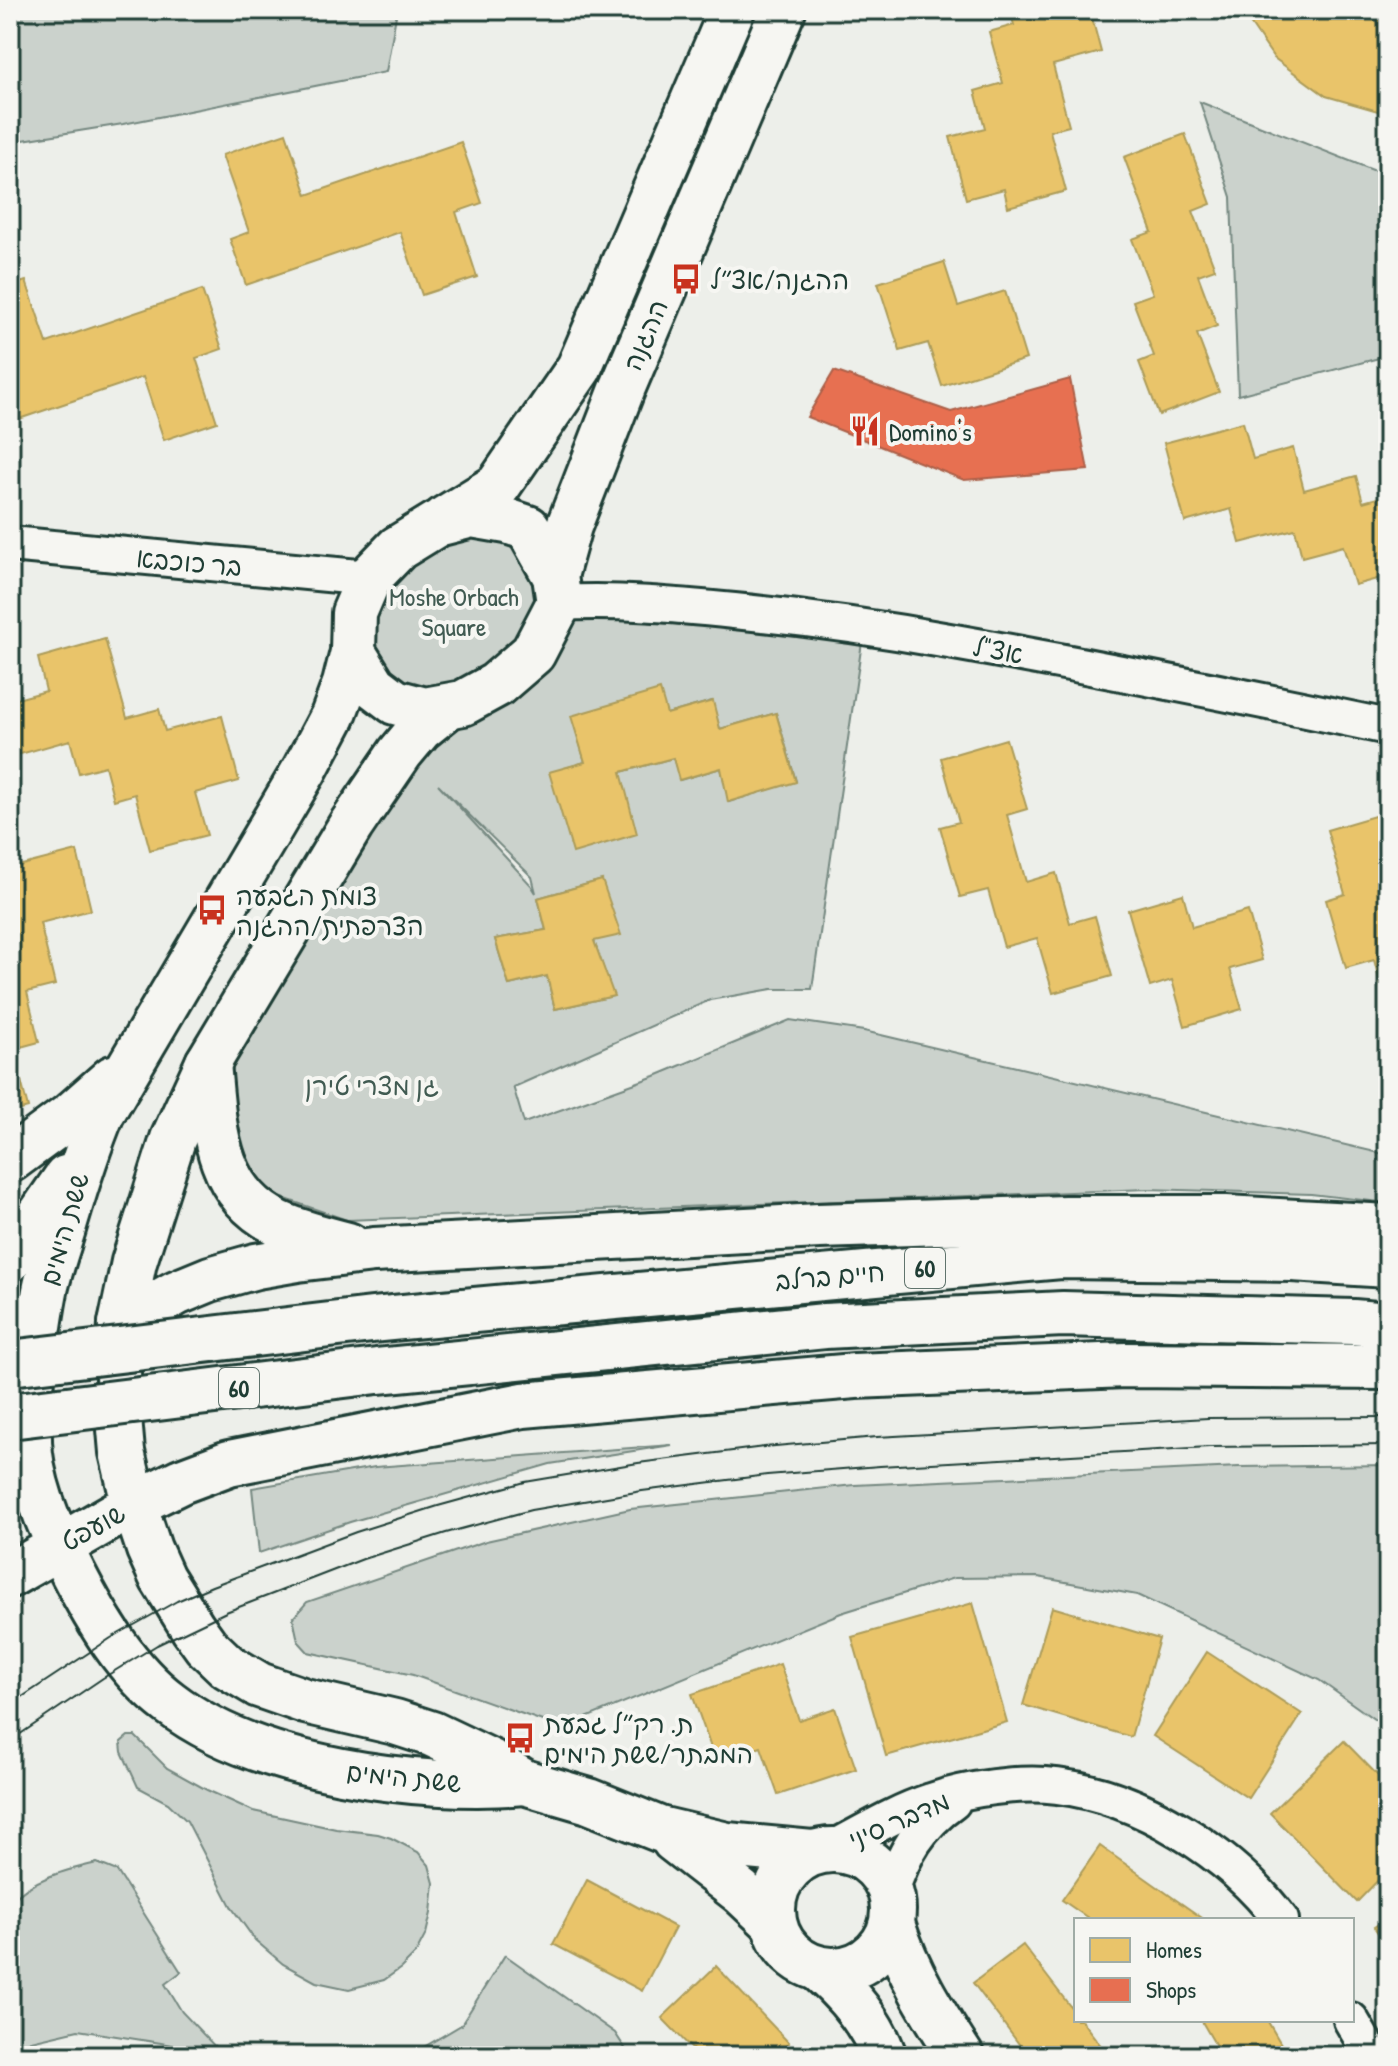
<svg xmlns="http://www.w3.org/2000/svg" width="1398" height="2066" font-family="'Patrick Hand','Playpen Sans Hebrew',sans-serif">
<rect width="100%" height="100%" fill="#edefea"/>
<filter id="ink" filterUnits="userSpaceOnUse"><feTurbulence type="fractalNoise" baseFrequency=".0125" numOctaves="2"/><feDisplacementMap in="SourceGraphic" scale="16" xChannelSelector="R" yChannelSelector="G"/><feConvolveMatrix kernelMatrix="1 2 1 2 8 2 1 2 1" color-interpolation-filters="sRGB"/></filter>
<g filter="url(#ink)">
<!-- green -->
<g fill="#cbd2cc" stroke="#758880" stroke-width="2" fill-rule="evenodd">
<polygon points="10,10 397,10 386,72 123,124 10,142"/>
<polygon points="1200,102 1388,176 1388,257 1383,357 1238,395 1231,197"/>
<polygon points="472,515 555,576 496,685 395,702 354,613"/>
<path d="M574 616H652L862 642 812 989H772L710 1000 514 1087 513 1086 524 1123 655 1076 790 1020 864 1031 1388 1155V1203L1311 1194 1147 1189 347 1220 274 1195 259 1182 238 1143 228 1067 374 826 431 741 476 720ZM712 701 720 729 776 713 796 781 729 802 721 768 680 780 673 758 621 772 549 773 585 762 572 716 667 714ZM438 784 532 877 536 893 531 885ZM602 880 594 941 613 996 555 1009 547 976 509 985 495 939 546 930 538 898Z"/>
<polygon points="672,1445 550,1464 350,1522 259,1553 252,1488 375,1467"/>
<polygon points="1388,1465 1388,1729 1319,1680 1137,1595 1038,1577 954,1578 841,1613 562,1728 413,1675 308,1652 298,1641 293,1618 307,1602 486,1541 630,1509 854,1485 1239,1467"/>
<polygon points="128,1736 135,1736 167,1768 207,1790 253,1811 336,1829 378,1834 391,1838 418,1852 429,1865 434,1883 431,1913 426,1934 416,1953 401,1968 384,1980 349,1989 316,1982 283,1964 255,1940 232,1908 187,1821 168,1803 138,1787 122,1752 121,1742"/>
<path d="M97 1863 117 1871 181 1972 165 1984 182 2012 224 2056 161 2043 78 2030 10 2046V1903C32 1878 66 1870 97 1863Z"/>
<polygon points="505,1955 615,2033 630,2056 409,2056 461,2025"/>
</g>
<!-- homes -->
<g fill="#e9c46a" stroke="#ac9c5a" stroke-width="2">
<polygon points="1010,10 1090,10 1101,52 1053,65 1069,126 1050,131 1066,191 1008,207 1004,189 966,199 950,137 985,128 975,91 1003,83 989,32 1014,25"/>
<polygon points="1241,10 1388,10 1388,114 1326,96 1274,58"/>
<polygon points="286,133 307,195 461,142 482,203 456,212 477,277 422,295 400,232 246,285 230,239 249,232 222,155"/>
<polygon points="1185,134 1211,204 1193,211 1215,269 1198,275 1217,326 1197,334 1219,392 1159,415 1139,362 1154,356 1133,301 1153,294 1132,239 1152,232 1124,157"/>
<polygon points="944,262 958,306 1005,291 1026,359 942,386 928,343 900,351 878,283"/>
<polygon points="26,281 47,343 202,290 222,349 196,358 217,422 164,440 143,377 10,422 10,286"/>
<polygon points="1243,422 1253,459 1293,448 1304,490 1356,476 1363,502 1388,495 1388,576 1355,585 1343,546 1302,557 1295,529 1240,543 1231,509 1185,522 1164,443"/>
<polygon points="105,639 127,718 159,709 165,731 222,716 239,781 195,793 207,835 150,850 135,794 114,800 105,766 79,773 70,740 10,757 10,701 46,691 38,658"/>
<polygon points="660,690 667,714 713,701 720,729 776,713 796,782 728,802 721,768 679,780 673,758 621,772 637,834 573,853 549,772 585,762 571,716"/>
<polygon points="1006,739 1027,809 1007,815 1026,882 1056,873 1070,923 1095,916 1112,976 1053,993 1037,938 1004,947 988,890 960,897 940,827 959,822 941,758"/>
<polygon points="1388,812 1388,1012 1374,960 1346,968 1326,900 1345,894 1327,830"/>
<polygon points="77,851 91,910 40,923 55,985 27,992 39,1042 13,1049 28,1108 10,1113 10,868"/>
<polygon points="602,880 621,935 594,941 614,996 555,1009 547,976 509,985 495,939 546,930 538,898"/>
<polygon points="1183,894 1192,927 1248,911 1262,960 1230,969 1242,1009 1185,1026 1172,980 1150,987 1128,910"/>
<polygon points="973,1603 1007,1722 886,1756 852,1637"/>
<polygon points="1052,1607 1159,1639 1131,1737 1023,1705"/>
<polygon points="1207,1652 1302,1714 1248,1798 1153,1736"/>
<polygon points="780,1664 799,1720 835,1708 856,1769 778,1795 761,1747 716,1762 692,1694"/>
<polygon points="1344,1741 1388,1786 1388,1870 1357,1902 1270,1813"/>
<polygon points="1100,1846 1172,1897 1205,1920 1091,1920 1062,1900"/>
<polygon points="587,1880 675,1927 642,1991 553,1944"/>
<polygon points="1388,1918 1388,1947 1374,1927"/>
<polygon points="1023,1945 1076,2014 1076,2020 1081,2020 1109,2056 1028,2056 973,1983"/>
<polygon points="716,1966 789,2043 775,2056 699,2056 662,2018"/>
<polygon points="1201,2020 1267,2020 1288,2056 1222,2056"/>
</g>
<!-- shops -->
<polygon fill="#e76f51" stroke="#ab6048" stroke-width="2" points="834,371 951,412 1070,379 1088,470 964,480 807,417"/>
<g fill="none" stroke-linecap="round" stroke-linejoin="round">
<!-- minor casing -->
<g stroke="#1f3d34" stroke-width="40">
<g id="minor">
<polyline points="10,544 369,578"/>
<path d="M559 603C619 600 674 605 734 611 806 618 877 628 949 641 1096 667 1242 696 1388 727"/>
<path d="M832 1849C864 1832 897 1812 931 1801 965 1789 1021 1781 1057 1786 1140 1796 1231 1853 1281 1920"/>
<path d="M891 1892C903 1854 920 1825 953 1802"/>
<polyline points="1351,2020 1372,2056"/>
</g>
</g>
<!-- tertiary casing -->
<g stroke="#1f3d34" stroke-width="50">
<g id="tertiary">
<polyline points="446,518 498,486 579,368 732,10"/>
<polyline points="555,576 569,526 623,387 783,10"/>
<path d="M353 652 374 686 395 702 425 710 463 703 496 685 533 653 559 603 555 576 528 528 507 521 472 515 437 524 398 548 369 578 354 613 353 652 345 684 333 716 305 769 102 1113C87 1149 76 1185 65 1222 59 1243 51 1265 46 1286 40 1314 37 1342 33 1370 30 1398 27 1426 30 1454 35 1497 54 1535 73 1573 97 1620 127 1671 170 1703 256 1769 419 1791 524 1782"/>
<polyline points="446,708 420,729 400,753 351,825 208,1063 173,1139 134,1262 121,1324 118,1371 119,1418 122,1452 134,1504 149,1549 162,1578 193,1628 206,1646 227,1666 259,1685 305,1701 395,1722 432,1734 491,1762 524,1782 589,1801 659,1829 727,1845 812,1853"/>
<polyline points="10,1160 71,1115 113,1078"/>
<polyline points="10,1259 66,1178"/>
<polyline points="10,1575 134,1504"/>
<polyline points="674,1840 741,1892 774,1923"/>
<circle cx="833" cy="1910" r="60"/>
<path d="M892 1924C907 1972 934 2014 961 2056"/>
<path d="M819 1969C847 1993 871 2021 884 2056"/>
</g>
</g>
<!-- trunk casing -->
<g stroke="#1f3d34" stroke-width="50">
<g id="trunk">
<path d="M208 1063C214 1125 214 1192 278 1223 300 1233 324 1239 348 1245"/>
<polyline points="464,1311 1061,1256 1292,1259 1388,1265"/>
<polyline points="121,1324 176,1293 210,1279 256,1266 297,1259 374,1250 819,1226 1065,1218 1226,1218 1388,1227"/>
<polyline points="469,1362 825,1326 1063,1314 1353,1322 1388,1325"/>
<polyline points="134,1504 181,1481 229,1463 523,1405 855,1376 1126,1365 1388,1367"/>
</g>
</g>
<!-- minor -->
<use href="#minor" stroke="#f6f6f2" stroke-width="34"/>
<!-- tertiary -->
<use href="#tertiary" stroke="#f6f6f2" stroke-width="44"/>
<!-- trunk -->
<use href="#trunk" stroke="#f6f6f2" stroke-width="44"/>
<!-- tram -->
<g stroke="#1f3d34" stroke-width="2">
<polyline points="10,1705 111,1638 177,1601 212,1586 356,1532 438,1506 525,1482 638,1463 764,1447 877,1437 1208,1418 1388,1417"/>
<polyline points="10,1741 103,1678 157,1645 226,1612 363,1559 446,1533 531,1510 642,1491 767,1475 880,1466 1209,1447 1388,1445"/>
</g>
<!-- trunk-bridge casing -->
<g stroke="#1f3d34" stroke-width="50" stroke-linecap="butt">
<g id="trunk-bridge">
<polyline points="10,1363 372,1320 464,1311"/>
<polyline points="10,1416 377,1371 469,1362"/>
</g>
</g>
<!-- trunk-bridge -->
<use href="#trunk-bridge" stroke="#f6f6f2" stroke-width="44"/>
</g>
</g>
<!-- icons -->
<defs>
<g id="bus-bare" transform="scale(2.4)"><path d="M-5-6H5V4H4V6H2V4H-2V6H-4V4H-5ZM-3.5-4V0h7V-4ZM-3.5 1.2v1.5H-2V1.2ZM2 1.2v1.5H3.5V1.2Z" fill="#c8321e" stroke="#f6f6f2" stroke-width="2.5" paint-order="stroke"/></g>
<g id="restaurant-bare" transform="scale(2.4)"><path d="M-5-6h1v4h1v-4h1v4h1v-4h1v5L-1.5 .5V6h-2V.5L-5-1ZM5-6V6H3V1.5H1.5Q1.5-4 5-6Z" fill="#c8321e" stroke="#f6f6f2" stroke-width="2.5" paint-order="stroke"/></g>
</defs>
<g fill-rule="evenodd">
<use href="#bus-bare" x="686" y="279"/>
<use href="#restaurant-bare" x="865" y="431"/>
<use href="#bus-bare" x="212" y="910"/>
<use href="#bus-bare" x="520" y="1738"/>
</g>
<g text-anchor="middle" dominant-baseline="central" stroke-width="8" stroke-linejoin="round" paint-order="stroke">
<!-- shield labels -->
<g fill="#f6f6f2" stroke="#60746d" stroke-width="2">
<rect x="905" y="1248" width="40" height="40" rx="6"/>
<rect x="219" y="1368" width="40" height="40" rx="6"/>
</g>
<g font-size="24" font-weight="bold" fill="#1f3d34">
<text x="925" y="1268">60</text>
<text x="239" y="1388">60</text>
</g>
<!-- poi labels -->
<g font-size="26" fill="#1f3d34" stroke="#f6f6f2" text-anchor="start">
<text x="710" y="279">ההגנה/אצ״ל</text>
<text x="889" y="431">Domino's</text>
<text x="236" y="895">צומת הגבעה<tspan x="236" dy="30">הצרפתית/ההגנה</tspan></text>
<text x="544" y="1723">ת. רק״ל גבעת<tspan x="544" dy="30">המבתר/ששת הימים</tspan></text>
</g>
<!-- street labels -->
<g font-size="26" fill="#1f3d34" stroke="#f6f6f2">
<text transform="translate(645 335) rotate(-67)">ההגנה</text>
<text transform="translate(189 562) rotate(5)">בר כוכבא</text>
<text transform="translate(998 650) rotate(10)">אצ"ל</text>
<text transform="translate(64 1229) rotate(-74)">ששת הימים</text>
<text transform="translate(830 1276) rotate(-5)">חיים ברלב</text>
<text transform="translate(93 1527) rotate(-29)">שועפט</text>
<text transform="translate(404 1777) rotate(6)">ששת הימים</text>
<text transform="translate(899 1820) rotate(-23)">מדבר סיני</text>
</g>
<!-- park labels -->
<g font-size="26" fill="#415b52" stroke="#f6f6f2">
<text x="454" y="596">Moshe Orbach<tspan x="454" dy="30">Square</tspan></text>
<text x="372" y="1085">גן מצרי טירן</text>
</g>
</g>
<!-- margin -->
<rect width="1398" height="2066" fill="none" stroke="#f6f6f2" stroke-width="40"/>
<rect x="20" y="20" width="1358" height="2026" fill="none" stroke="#1f3d34" stroke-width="3" filter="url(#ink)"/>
<!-- legend -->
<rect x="1074" y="1918" width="280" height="104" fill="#f6f6f2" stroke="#a0aca6" stroke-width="2"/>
<rect x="1090" y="1938" width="40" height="24" fill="#e9c46a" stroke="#a0aca6" stroke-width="2"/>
<text x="1146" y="1958" font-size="24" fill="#1f3d34">Homes</text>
<rect x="1090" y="1978" width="40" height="24" fill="#e76f51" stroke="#a0aca6" stroke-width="2"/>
<text x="1146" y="1998" font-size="24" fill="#1f3d34">Shops</text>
</svg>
